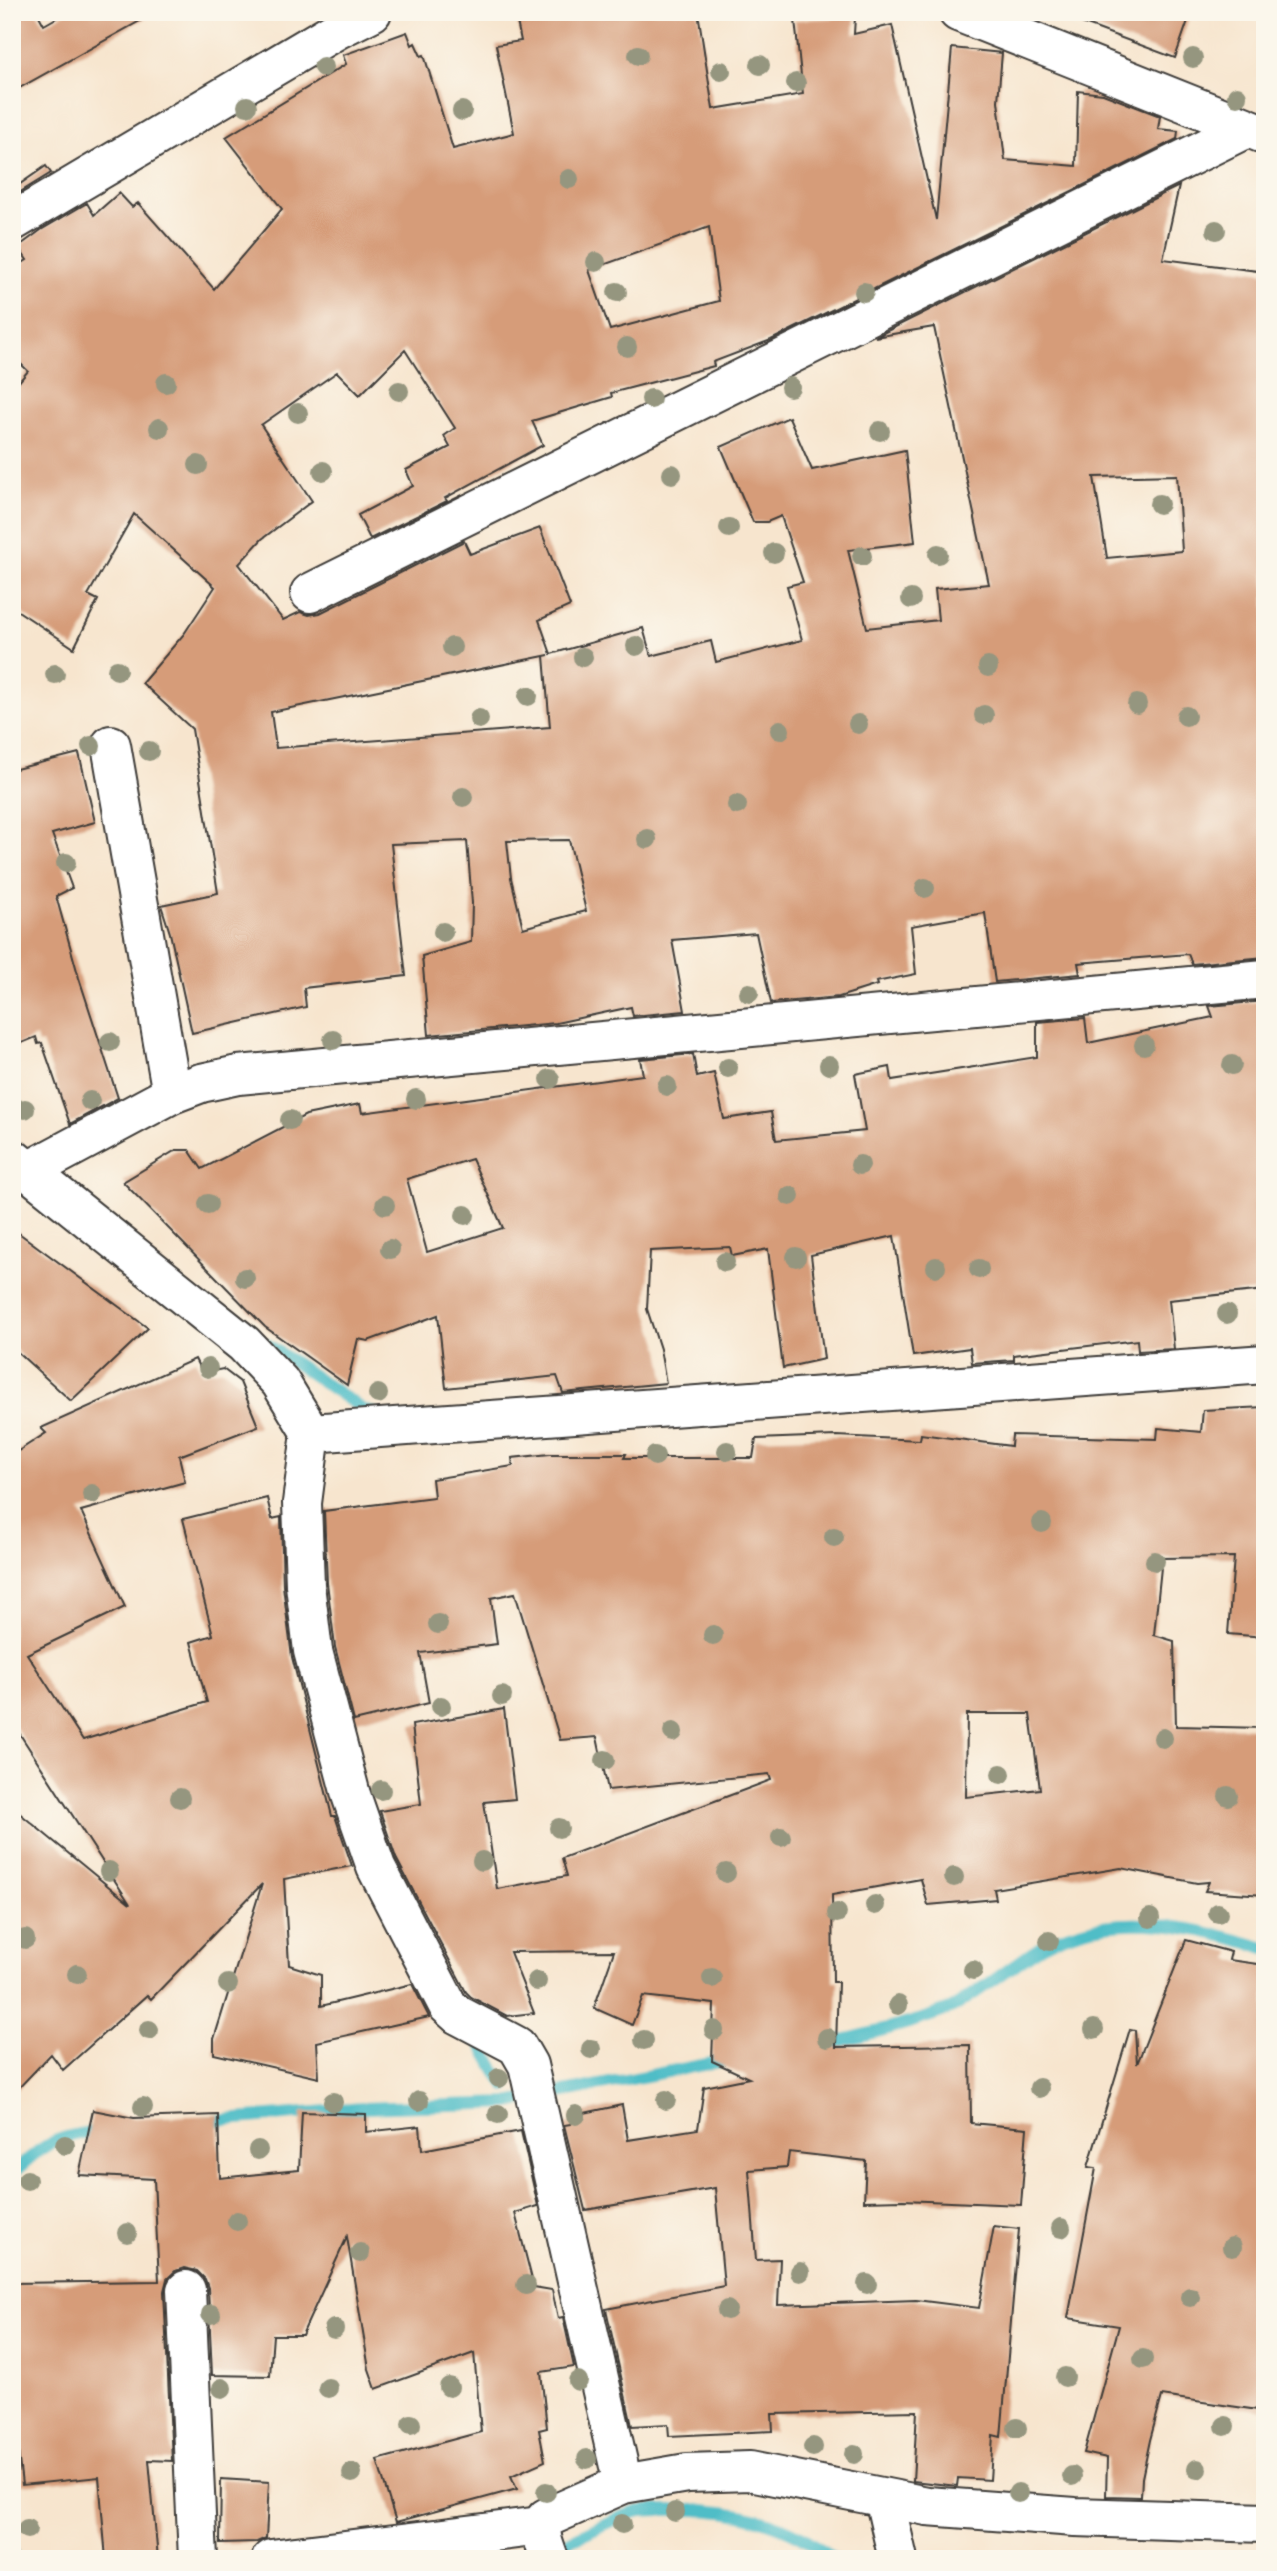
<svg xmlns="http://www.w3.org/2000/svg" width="1277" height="2571" font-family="'Gochi Hand',sans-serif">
<rect width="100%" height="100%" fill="#fbf7ec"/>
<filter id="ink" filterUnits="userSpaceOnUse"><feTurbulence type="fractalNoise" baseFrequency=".0143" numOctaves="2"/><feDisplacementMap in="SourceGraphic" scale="14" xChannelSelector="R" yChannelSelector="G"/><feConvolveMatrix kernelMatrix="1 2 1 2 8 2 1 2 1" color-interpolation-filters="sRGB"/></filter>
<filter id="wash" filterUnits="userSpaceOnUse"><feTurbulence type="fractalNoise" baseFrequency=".00686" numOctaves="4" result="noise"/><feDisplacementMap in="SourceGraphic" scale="28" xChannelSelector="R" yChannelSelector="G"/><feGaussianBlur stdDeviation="1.57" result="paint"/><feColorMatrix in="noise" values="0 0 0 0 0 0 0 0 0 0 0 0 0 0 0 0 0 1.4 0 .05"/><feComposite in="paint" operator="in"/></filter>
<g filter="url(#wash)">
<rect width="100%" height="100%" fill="#f7e5ce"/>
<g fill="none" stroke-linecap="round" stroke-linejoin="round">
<!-- stream -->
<g stroke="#4fbdc7" stroke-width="12">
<polyline points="267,1344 362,1409 378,1415"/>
<polyline points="476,2036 505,2086"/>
<path d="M822 2045C864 2035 909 2025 950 2009 958 2006 965 1999 972 1995 993 1981 1013 1966 1033 1952 1103 1906 1191 1925 1265 1948"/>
<polyline points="202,2122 363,2108 508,2103 728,2060"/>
<path d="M12 2174C46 2142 57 2135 103 2131"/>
<path d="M557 2546C583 2535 609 2520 636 2512 647 2509 661 2510 673 2510 730 2508 790 2520 833 2559"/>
<polyline points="12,2552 15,2559"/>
</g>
</g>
<g id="blocks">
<!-- building -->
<g fill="#d69c79" fill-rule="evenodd">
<polygon points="12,12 37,12 44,25 67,12 156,12 12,92"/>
<path d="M515 12H698L713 109 803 94 795 20 855 17 854 34 892 25 936 220 952 48 1002 53 998 101 1005 160 1076 166 1078 91 1103 94 1160 116 1158 129 1178 131 1177 139 771 340 713 362 714 366 611 393 612 397 532 421 543 445 445 498 447 501 370 539 358 515 413 486 406 470 450 447 444 436 455 428 405 350 360 395 337 372 261 425 312 501 262 539 239 564 283 620 300 612 309 615 320 613 464 541 470 554 540 528 570 606 539 620 551 654 643 628 651 656 711 641 716 662 802 640 787 586 803 582 781 516 767 522H753L721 447 789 417 812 470 905 450 915 542 848 550 867 628 938 620 935 589 989 584 934 327 875 337 1179 186 1163 259 1265 272V957L1192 964 1188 954 1078 963 1080 974 995 982 985 913 911 926 916 974 876 982 877 985 839 997 771 1003 756 933 672 940 685 1011 633 1016 631 1007 556 1023 429 1035 422 956 471 942 472 903 467 841 391 844 406 976 304 988 306 1007 192 1033 170 933 161 905 218 893 192 729 142 683 184 634 215 587 134 514 88 595 98 600 74 648 12 607V390L28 371 12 355V270L27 260 18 247 41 230 87 203 94 215 119 193 132 207 138 203 214 289 282 209 226 137 346 64 343 55 407 32 412 45 415 43 421 56 424 55 453 149 514 133 496 45 521 41ZM709 227 719 301 610 330 589 270ZM1177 475 1182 551 1107 558 1094 477ZM549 655 544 656 550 727 276 748 271 712ZM569 840 586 911 523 928 511 878 507 841Z"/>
<polygon points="1063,12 1191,12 1175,58 1063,16"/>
<polygon points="46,166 51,173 17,194 13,189"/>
<polygon points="79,753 95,822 52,834 72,888 56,896 79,978 118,1098 70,1124 42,1043 38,1044 36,1037 12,1047 12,770"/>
<path d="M1265 1001V1290L1169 1300 1174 1349 1138 1351 1137 1340 1014 1355V1360L972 1363 970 1348 913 1356 894 1236 811 1255 824 1359 783 1368 768 1249 732 1256 730 1247 650 1251 647 1309 660 1349 666 1383 563 1393 557 1376 446 1388 438 1315 368 1341 358 1339 347 1385 265 1327 123 1182 176 1150H189L202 1169 306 1115 360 1104 362 1113 643 1075 640 1059 693 1054 697 1077 714 1073 724 1119 771 1112 776 1140 865 1131 855 1074 890 1067 892 1080 1037 1057V1022L1085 1018 1088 1043 1213 1017 1209 1006ZM472 1159 503 1228 427 1252 407 1179Z"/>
<polygon points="12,1228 148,1328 71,1401 12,1347"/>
<polygon points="195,1359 202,1373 223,1369 240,1382 258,1426 179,1456 185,1482 81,1511 125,1607 27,1654 83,1740 207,1702 191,1642 213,1635 183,1519 267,1498 272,1519 281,1517 283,1586 292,1657 332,1816 335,1816 352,1866 284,1879 289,1965 321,1975 321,2006 412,1984 429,2017 317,2042 319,2078 214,2054 214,2039 262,1884 151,1999 147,1995 63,2070 51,2054 12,2095 12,1807 130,1904 12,1722 12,1455 46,1433 41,1428"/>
<path d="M1265 1407V1637L1228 1634 1234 1557 1162 1558 1154 1635 1174 1641 1176 1726 1265 1728V1895L1205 1891 1209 1882 1197 1883 1121 1868 994 1889 996 1899 928 1905 921 1879 832 1895 833 1982H838L836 2047 970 2045 971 2123 1027 2128 1021 2205 903 2200 864 2201 866 2161 789 2152 787 2167 749 2170 756 2260 780 2259 778 2305 916 2300 979 2308 994 2226 1019 2229 1001 2437 993 2435 990 2480 958 2478 957 2486 913 2481 917 2411 772 2414 773 2431 669 2436 668 2424 632 2426 606 2309 724 2286 715 2188 585 2210 564 2125 571 2124 570 2116 622 2105 628 2140 698 2129 704 2087 749 2078 712 2061 714 2004 643 1996 632 2025 594 2008 614 1951 510 1952 534 2013 507 2016 471 1997 466 1992 396 1858 380 1811 421 1804 412 1725 504 1709 515 1799 484 1802 497 1889 567 1876 562 1858 771 1780 769 1774 608 1790 597 1737 560 1740 515 1593 491 1598 497 1644 420 1653 429 1703 354 1721 335 1647 327 1583 324 1511 434 1497 432 1479 513 1466 512 1458 550 1454H626L624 1458H753L756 1439 836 1436 920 1440 921 1434 1011 1446 1012 1435 1157 1439 1158 1428 1201 1432 1203 1410ZM967 1714H1030L1040 1789 966 1797Z"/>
<polygon points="1186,1940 1231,1952 1229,1960 1265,1965 1265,2411 1162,2396 1150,2440 1142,2478 1141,2497 1106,2496 1107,2458 1084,2453 1119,2326 1068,2318 1096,2168 1088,2167 1130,2029 1135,2030 1137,2064"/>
<polygon points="93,2110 134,2118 218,2115 220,2178 299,2170 302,2112 366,2114 366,2132 420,2126 422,2150 521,2131 538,2206 515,2213 534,2287 552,2290 558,2318 563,2317 574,2367 541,2372 547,2428 539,2430 545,2461 511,2476 517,2489 396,2522 377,2460 481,2432 474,2353 376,2389 369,2369 347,2237 302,2335 273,2335 270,2376 212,2375 208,2288 205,2279 197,2271 184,2268 175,2271 167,2279 164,2291 172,2461 149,2460 158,2559 106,2559 99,2477 22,2485 12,2399 12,2283 159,2281 154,2179 79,2175"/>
<polygon points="221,2479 269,2482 266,2538 257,2542 220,2543"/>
</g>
</g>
</g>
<g filter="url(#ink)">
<use href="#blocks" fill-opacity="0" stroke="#3d3a37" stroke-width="2"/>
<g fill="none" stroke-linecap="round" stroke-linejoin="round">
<!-- minor casing -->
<g stroke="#3d3a37" stroke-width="42">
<g id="minor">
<polyline points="958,12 1261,133"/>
<polyline points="12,222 338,29 372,12"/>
<polyline points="310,593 1247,128"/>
<polyline points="111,745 172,1094"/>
<polyline points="12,1158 244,1344 280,1382 311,1433"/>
<polyline points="28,1171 172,1094 201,1083 238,1075 1265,979"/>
<polyline points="186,2290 198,2559"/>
<polyline points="623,2484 528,2065 517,2046 458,2015 448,2006 376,1867 351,1795 313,1651 305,1585 302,1503 311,1433 1265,1364"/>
<polyline points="884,2498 898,2559"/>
<polyline points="271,2559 541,2526"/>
<path d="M549 2559C544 2544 537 2532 546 2518L623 2484 687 2473 750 2471 927 2506 1075 2517 1265 2523"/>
</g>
</g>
<!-- minor -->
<use href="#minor" stroke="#fff" stroke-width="38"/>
</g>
<!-- trees -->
<g fill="#95967f">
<circle cx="638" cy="55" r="10"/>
<circle cx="1193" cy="58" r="10"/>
<circle cx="760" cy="65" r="10"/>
<circle cx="323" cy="67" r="10"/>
<circle cx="721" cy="71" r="10"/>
<circle cx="796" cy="83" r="10"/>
<circle cx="1237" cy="96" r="10"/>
<circle cx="247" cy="106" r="10"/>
<circle cx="462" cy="111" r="10"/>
<circle cx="569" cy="179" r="10"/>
<circle cx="1216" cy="230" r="10"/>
<circle cx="596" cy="262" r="10"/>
<circle cx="617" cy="292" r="10"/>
<circle cx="864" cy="292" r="10"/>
<circle cx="627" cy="347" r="10"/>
<circle cx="166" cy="383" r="10"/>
<circle cx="790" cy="387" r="10"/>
<circle cx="399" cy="391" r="10"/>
<circle cx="651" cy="399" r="10"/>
<circle cx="298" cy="413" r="10"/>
<circle cx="159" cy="428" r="10"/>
<circle cx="880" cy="431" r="10"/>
<circle cx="198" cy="465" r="10"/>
<circle cx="323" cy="471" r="10"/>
<circle cx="672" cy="474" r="10"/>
<circle cx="1159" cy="504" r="10"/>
<circle cx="729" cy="528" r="10"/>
<circle cx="774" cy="553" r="10"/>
<circle cx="938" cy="554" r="10"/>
<circle cx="862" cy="556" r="10"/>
<circle cx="911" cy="599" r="10"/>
<circle cx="636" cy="646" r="10"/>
<circle cx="452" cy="647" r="10"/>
<circle cx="583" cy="657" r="10"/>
<circle cx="988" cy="667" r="10"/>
<circle cx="117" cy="670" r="10"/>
<circle cx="55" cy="674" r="10"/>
<circle cx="528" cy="696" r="10"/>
<circle cx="1137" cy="704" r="10"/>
<circle cx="984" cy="715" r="10"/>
<circle cx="1186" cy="716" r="10"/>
<circle cx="479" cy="719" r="10"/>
<circle cx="858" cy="724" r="10"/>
<circle cx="780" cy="730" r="10"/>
<circle cx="91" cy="746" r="10"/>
<circle cx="149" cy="751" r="10"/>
<circle cx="463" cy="797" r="10"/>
<circle cx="737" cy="805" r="10"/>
<circle cx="647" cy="839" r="10"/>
<circle cx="66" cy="863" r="10"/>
<circle cx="925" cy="888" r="10"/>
<circle cx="443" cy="932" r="10"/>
<circle cx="749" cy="993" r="10"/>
<circle cx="333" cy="1040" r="10"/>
<circle cx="110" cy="1042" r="10"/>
<circle cx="1144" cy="1045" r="10"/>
<circle cx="829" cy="1065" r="10"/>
<circle cx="1232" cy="1065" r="10"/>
<circle cx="728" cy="1068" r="10"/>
<circle cx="550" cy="1079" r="10"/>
<circle cx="667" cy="1086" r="10"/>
<circle cx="416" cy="1099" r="10"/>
<circle cx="90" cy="1101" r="10"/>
<circle cx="25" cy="1109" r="10"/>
<circle cx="290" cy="1120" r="10"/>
<circle cx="860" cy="1165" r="10"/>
<circle cx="790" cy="1196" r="10"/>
<circle cx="208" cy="1204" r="10"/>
<circle cx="385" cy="1205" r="10"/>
<circle cx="465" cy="1215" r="10"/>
<circle cx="390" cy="1249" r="10"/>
<circle cx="796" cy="1257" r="10"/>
<circle cx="725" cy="1262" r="10"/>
<circle cx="936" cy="1267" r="10"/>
<circle cx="979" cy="1269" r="10"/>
<circle cx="245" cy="1278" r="10"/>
<circle cx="1227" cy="1314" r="10"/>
<circle cx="208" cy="1368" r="10"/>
<circle cx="378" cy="1394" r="10"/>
<circle cx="727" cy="1451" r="10"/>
<circle cx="655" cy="1456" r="10"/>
<circle cx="92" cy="1494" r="10"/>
<circle cx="1042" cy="1523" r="10"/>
<circle cx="834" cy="1537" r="10"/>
<circle cx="1155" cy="1561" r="10"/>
<circle cx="438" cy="1624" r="10"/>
<circle cx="713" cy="1635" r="10"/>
<circle cx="502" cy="1696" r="10"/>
<circle cx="441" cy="1706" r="10"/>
<circle cx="673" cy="1732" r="10"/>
<circle cx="1163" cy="1738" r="10"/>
<circle cx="605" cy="1760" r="10"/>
<circle cx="1001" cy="1774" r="10"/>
<circle cx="381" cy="1790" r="10"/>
<circle cx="1228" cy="1796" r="10"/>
<circle cx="180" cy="1798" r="10"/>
<circle cx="559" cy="1828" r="10"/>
<circle cx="781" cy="1837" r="10"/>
<circle cx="482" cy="1861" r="10"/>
<circle cx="109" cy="1871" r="10"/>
<circle cx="726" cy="1873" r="10"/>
<circle cx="954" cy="1877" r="10"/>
<circle cx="875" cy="1905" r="10"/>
<circle cx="837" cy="1913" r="10"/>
<circle cx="1218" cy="1913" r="10"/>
<circle cx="1150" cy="1918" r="10"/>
<circle cx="25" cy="1939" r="10"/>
<circle cx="1049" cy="1941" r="10"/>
<circle cx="973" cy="1970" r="10"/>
<circle cx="77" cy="1974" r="10"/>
<circle cx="712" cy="1978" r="10"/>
<circle cx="537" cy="1981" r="10"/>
<circle cx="228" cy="1984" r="10"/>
<circle cx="898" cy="2005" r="10"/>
<circle cx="1094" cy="2029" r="10"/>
<circle cx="149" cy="2030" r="10"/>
<circle cx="714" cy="2030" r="10"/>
<circle cx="827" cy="2038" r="10"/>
<circle cx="644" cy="2040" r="10"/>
<circle cx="591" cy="2049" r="10"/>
<circle cx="499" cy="2078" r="10"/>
<circle cx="1039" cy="2088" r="10"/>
<circle cx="666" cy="2100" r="10"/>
<circle cx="419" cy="2101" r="10"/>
<circle cx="333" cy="2102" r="10"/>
<circle cx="143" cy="2107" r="10"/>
<circle cx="498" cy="2114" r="10"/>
<circle cx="576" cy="2115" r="10"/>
<circle cx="65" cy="2145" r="10"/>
<circle cx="258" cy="2150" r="10"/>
<circle cx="27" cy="2180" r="10"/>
<circle cx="237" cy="2221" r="10"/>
<circle cx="1061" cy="2228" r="10"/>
<circle cx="127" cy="2233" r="10"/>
<circle cx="1232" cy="2247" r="10"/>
<circle cx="360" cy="2253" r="10"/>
<circle cx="800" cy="2272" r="10"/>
<circle cx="867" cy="2284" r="10"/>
<circle cx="526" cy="2285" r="10"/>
<circle cx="1190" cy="2297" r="10"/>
<circle cx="727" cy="2310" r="10"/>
<circle cx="211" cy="2314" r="10"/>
<circle cx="334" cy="2329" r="10"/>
<circle cx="1143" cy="2359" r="10"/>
<circle cx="1065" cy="2377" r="10"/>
<circle cx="578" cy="2381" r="10"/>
<circle cx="449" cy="2387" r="10"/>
<circle cx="222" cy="2388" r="10"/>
<circle cx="328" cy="2388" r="10"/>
<circle cx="411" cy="2424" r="10"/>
<circle cx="1225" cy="2426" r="10"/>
<circle cx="1017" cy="2428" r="10"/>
<circle cx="813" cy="2447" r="10"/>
<circle cx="854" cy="2454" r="10"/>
<circle cx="587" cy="2459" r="10"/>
<circle cx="1197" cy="2469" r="10"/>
<circle cx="352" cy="2473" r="10"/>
<circle cx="1072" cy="2476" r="10"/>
<circle cx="546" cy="2492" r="10"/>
<circle cx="1018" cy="2493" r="10"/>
<circle cx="675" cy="2512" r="10"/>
<circle cx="622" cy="2524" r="10"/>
<circle cx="27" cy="2529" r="10"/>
</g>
</g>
<!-- margin -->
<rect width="1277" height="2571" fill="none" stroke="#fbf7ec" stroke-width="42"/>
</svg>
